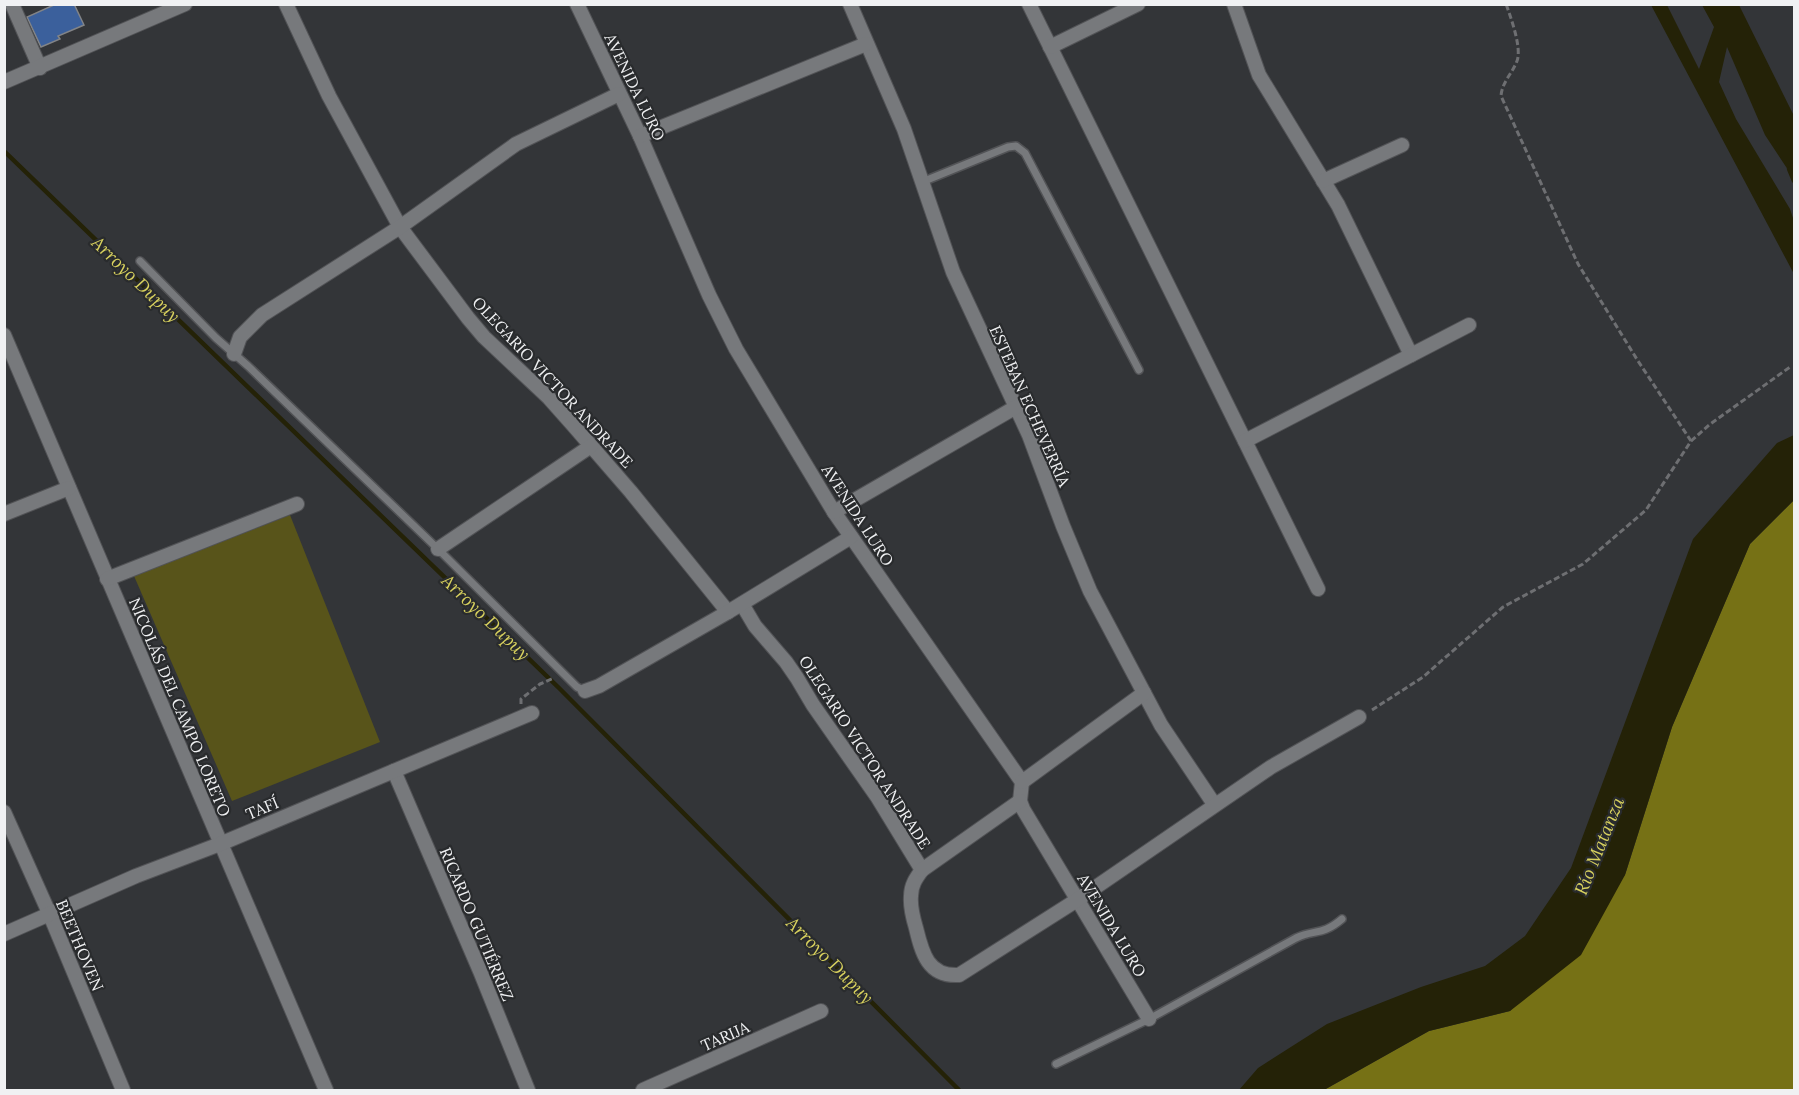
<svg xmlns="http://www.w3.org/2000/svg" width="1799" height="1095" font-family="Lora,serif">
<rect width="100%" height="100%" fill="#333538"/>
<!-- green -->
<polygon fill="#58541a" points="290,515 380,742 232,801 134,576"/>
<!-- forest -->
<polygon fill="#767115" points="1794,500 1794,1090 1324,1090 1429,1031 1510,1011 1625,875 1672,727 1750,544"/>
<!-- water -->
<g fill="#242207">
<polygon points="1651,5 1667,5 1699,69 1714,27 1702,5 1739,5 1794,116 1794,179 1765,135 1727,47 1719,82 1736,119 1790,209 1794,221 1794,274"/>
<polygon points="1794,435 1794,500 1750,544 1672,727 1625,875 1581,955 1510,1011 1429,1031 1324,1090 1239,1090 1258,1068 1327,1024 1421,987 1485,966 1525,936 1571,868 1693,539 1777,443"/>
</g>
<g fill="none" stroke-linecap="round" stroke-linejoin="round">
<!-- stream -->
<g stroke="#242207" stroke-width="4.5">
<polyline points="4,151 559,688 959,1090"/>
<polyline points="1789,169 1794,181"/>
</g>
</g>
<!-- building -->
<polygon fill="#3b609c" stroke="#828487" stroke-width="1.5" points="56,4 74,4 84,25 58,36 60,39 41,47 27,17"/>
<g fill="none" stroke-linecap="round" stroke-linejoin="round">
<!-- service casing -->
<g stroke="#525356" stroke-width="10">
<g id="service">
<polyline points="922,182 1008,147 1016,146 1025,153 1139,370"/>
<polyline points="140,261 216,338 248,366 438,549 577,687 585,691"/>
<path d="M1056 1064 1149 1019 1296 938C1315 929 1322 936 1342 919"/>
</g>
</g>
<!-- minor casing -->
<g stroke="#525356" stroke-width="16">
<g id="minor">
<polyline points="12,4 40,68"/>
<polyline points="286,4 329,96 400,227 468,318 484,337 549,398 573,425 631,492 728,612"/>
<polyline points="577,4 640,136 709,295 736,349 834,512 1022,782 1020,801 1023,809 1149,1019"/>
<polyline points="850,4 904,129 953,272 1029,435 1063,526 1090,591 1161,725 1214,804"/>
<polyline points="1029,4 1318,589"/>
<polyline points="1234,4 1259,75 1338,205 1411,355"/>
<polyline points="1050,47 1138,4"/>
<polyline points="4,82 185,4"/>
<polyline points="640,136 866,44"/>
<polyline points="1323,181 1402,145"/>
<polyline points="4,335 326,1090"/>
<polyline points="234,354 240,337 262,315 400,227 516,144 619,94"/>
<polyline points="1245,441 1469,325"/>
<polyline points="834,512 1016,407"/>
<polyline points="4,514 69,488"/>
<polyline points="438,549 591,446"/>
<polyline points="107,579 297,504"/>
<path d="M742 604 755 626 786 662 797 678 813 705 878 798 922 870C916 878 911 885 911 896 910 907 913 918 916 928 922 953 928 977 959 975L1077 900 1271 767 1359 717"/>
<polyline points="585,691 599,686 728,612 851,537"/>
<polyline points="394,771 480,971 528,1090"/>
<polyline points="1022,782 1144,693"/>
<polyline points="4,812 50,915 123,1090"/>
<polyline points="922,870 1020,801"/>
<polyline points="4,934 136,876 220,844 532,713"/>
<polyline points="643,1090 821,1011"/>
</g>
</g>
<!-- path -->
<g stroke="#6e6f72" stroke-width="3" stroke-dasharray="6 3" stroke-linecap="butt">
<polyline points="1691,441 1709,425 1790,367"/>
<polyline points="521,704 521,699 540,684 554,678"/>
<path d="M1372 710 1423 677 1503 607 1583 564 1646 510 1691 441 1638 361 1578 264 1501 96C1502 82 1512 74 1517 61 1522 48 1511 18 1506 4"/>
</g>
<!-- service -->
<use href="#service" stroke="#77797c" stroke-width="7"/>
<!-- minor -->
<use href="#minor" stroke="#77797c" stroke-width="14"/>
</g>
<g text-anchor="middle" dominant-baseline="central" stroke-width="4.5" stroke-linejoin="round" paint-order="stroke">
<!-- street labels -->
<g font-size="16" fill="#f0f1f3" stroke="#292b2d">
<text transform="translate(635 87) rotate(64)">AVENIDA LURO</text>
<text transform="translate(553 382) rotate(47)">OLEGARIO VICTOR ANDRADE</text>
<text transform="translate(1030 406) rotate(66)">ESTEBAN ECHEVERRÍA</text>
<text transform="translate(858 515) rotate(57)">AVENIDA LURO</text>
<text transform="translate(180 707) rotate(67)">NICOLÁS DEL CAMPO LORETO</text>
<text transform="translate(865 752) rotate(57)">OLEGARIO VICTOR ANDRADE</text>
<text transform="translate(262 808) rotate(-23)">TAFÍ</text>
<text transform="translate(477 924) rotate(67)">RICARDO GUTIÉRREZ</text>
<text transform="translate(1112 925) rotate(59)">AVENIDA LURO</text>
<text transform="translate(80 945) rotate(67)">BEETHOVEN</text>
<text transform="translate(725 1036) rotate(-24)">TARIJA</text>
</g>
<!-- water labels -->
<g font-size="18" font-style="italic" fill="#d8d15e" stroke="#292b2d">
<text transform="translate(136 279) rotate(44)">Arroyo Dupuy</text>
<text transform="translate(486 617) rotate(44)">Arroyo Dupuy</text>
<text transform="translate(1599 846) rotate(-68)">Río Matanza</text>
<text transform="translate(830 960) rotate(45)">Arroyo Dupuy</text>
</g>
</g>
<!-- border -->
<rect width="1799" height="1095" fill="none" stroke="#f0f1f3" stroke-width="12"/>
</svg>
